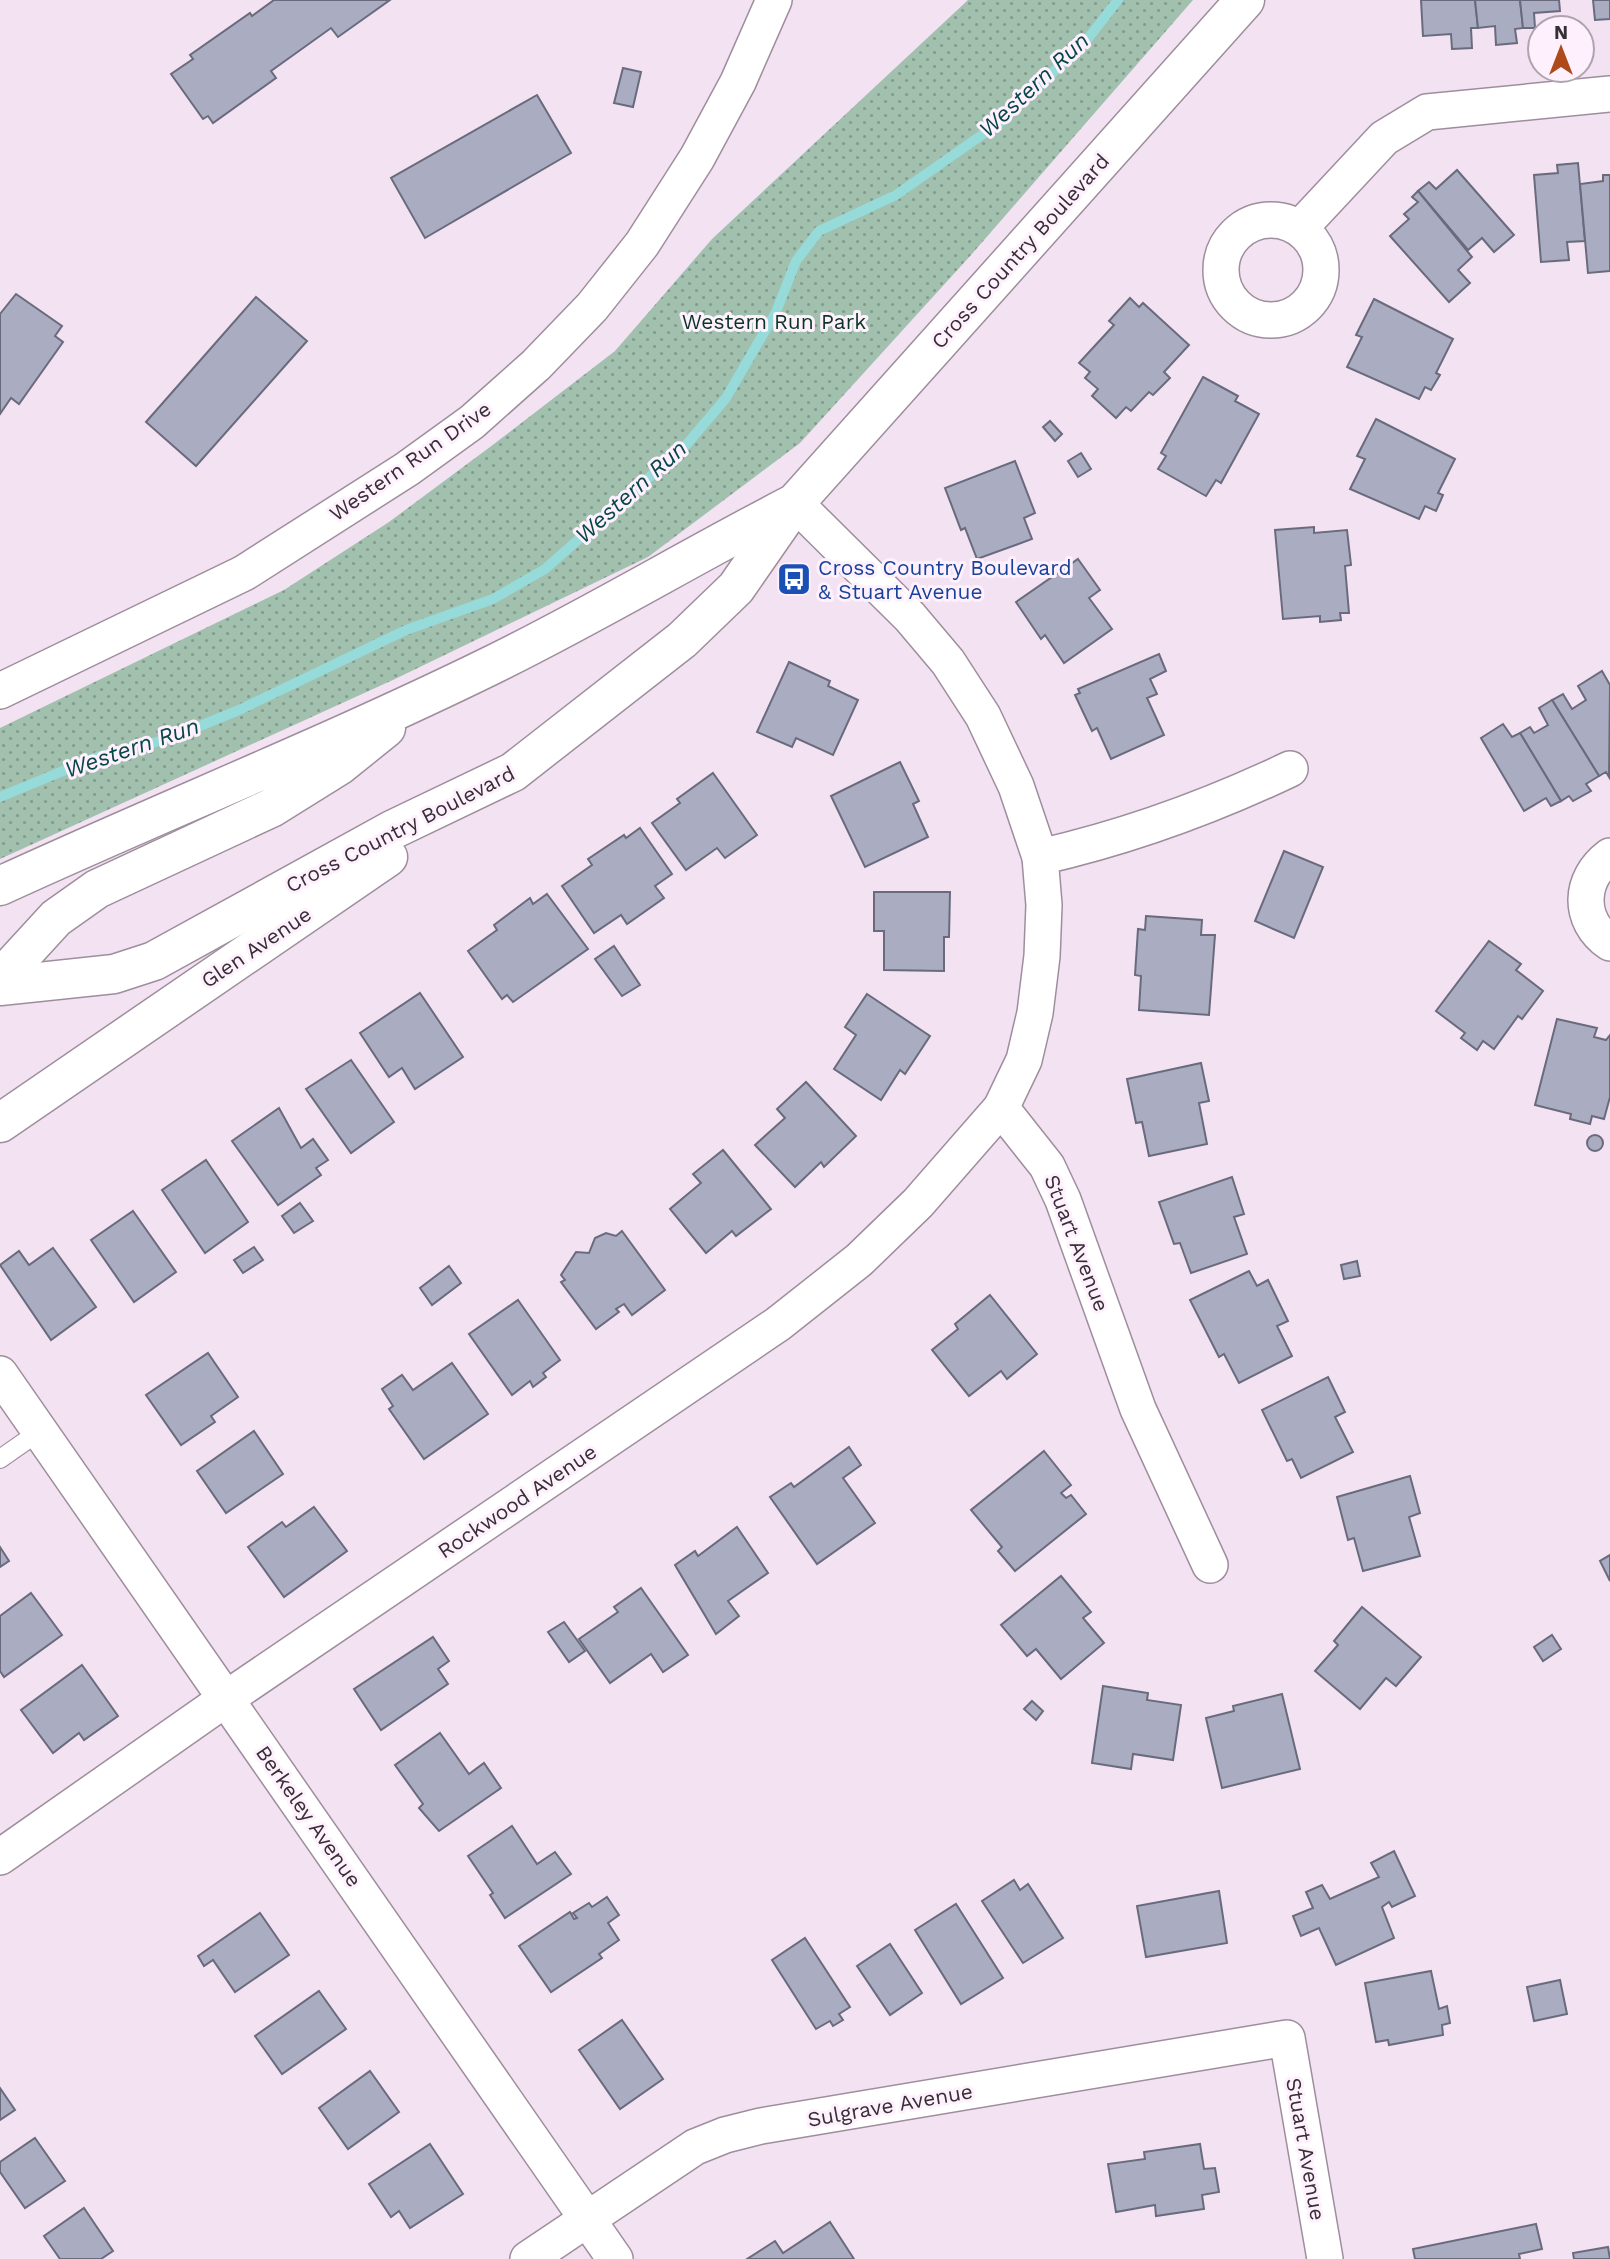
<svg xmlns="http://www.w3.org/2000/svg" width="1610" height="2259" font-family="'Work Sans',sans-serif">
<defs>
<pattern id="park-dots" width="8" height="8" patternUnits="userSpaceOnUse" patternTransform="scale(1.75)"><rect width="8" height="8" fill="#a1c0ae"/><path d="M2 2h.1M6 6h.1" fill="none" stroke="#849c8e" stroke-width="1.8" stroke-linecap="round"/></pattern>
</defs>
<rect width="100%" height="100%" fill="#f3e2f2"/>
<!-- park -->
<polygon fill="url(#park-dots)" points="968,0 1193,0 971,255 800,443 648,557 395,679 0,859 0,728 284,590 389,522 490,447 615,351 712,239"/>
<g fill="none" stroke-linecap="round" stroke-linejoin="round">
<!-- stream -->
<polyline stroke="#96dada" stroke-width="10" points="0,797 97,757 168,739 239,710 406,630 493,599 545,569 687,444 726,398 776,312 796,261 819,231 896,195 999,123 1086,41 1118,0"/>
</g>
<!-- building -->
<g fill="#aaadc1" stroke="#696b7d" stroke-width="2">
<polygon points="274,0 390,0 338,37 331,28 271,71 276,78 213,123 208,116 203,119 171,74 193,59 190,55 250,13 252,16"/>
<polygon points="1421,0 1475,0 1478,28 1471,28 1472,48 1452,49 1451,34 1423,36"/>
<polygon points="1475,0 1520,0 1523,28 1515,29 1517,43 1496,45 1495,26 1478,28"/>
<polygon points="1520,0 1559,0 1560,11 1534,13 1535,28 1523,28"/>
<polygon points="1593,0 1610,0 1610,19 1595,20"/>
<polygon points="623,68 641,72 633,107 614,103"/>
<polygon points="537,95 571,153 425,238 391,178"/>
<polygon points="1578,163 1585,241 1567,242 1569,260 1541,262 1534,175 1558,173 1557,165"/>
<polygon points="1457,170 1514,235 1494,252 1482,238 1468,250 1418,191 1429,182 1436,189"/>
<polygon points="1603,175 1610,175 1610,271 1588,273 1580,184 1603,181"/>
<polygon points="1418,191 1472,257 1458,270 1470,283 1449,302 1390,236 1409,219 1404,214 1418,202 1412,197"/>
<polygon points="16,294 62,326 55,336 63,342 19,404 11,398 0,414 0,314"/>
<polygon points="256,297 307,341 196,466 146,422"/>
<polygon points="1130,298 1139,307 1143,303 1189,345 1164,372 1170,378 1153,395 1149,392 1131,411 1126,407 1116,418 1092,396 1098,389 1085,378 1090,372 1079,363 1114,325 1109,321"/>
<polygon points="1374,299 1453,339 1436,373 1440,375 1431,390 1425,387 1419,399 1347,367 1362,337 1356,335"/>
<polygon points="1203,377 1238,396 1235,401 1259,414 1221,483 1216,480 1206,496 1158,469 1166,456 1161,453"/>
<polygon points="1376,419 1455,459 1438,493 1443,495 1436,511 1425,506 1419,519 1350,489 1365,459 1357,456"/>
<polygon points="1050,421 1062,434 1055,441 1043,427"/>
<polygon points="1081,453 1091,469 1078,477 1068,461"/>
<polygon points="1015,461 1035,513 1024,518 1032,539 977,559 965,528 961,530 945,488"/>
<polygon points="1314,527 1314,533 1347,530 1351,565 1345,566 1349,613 1340,613 1341,620 1320,622 1320,616 1283,619 1275,530"/>
<polygon points="1078,559 1100,590 1089,598 1112,629 1064,663 1045,635 1041,639 1016,602"/>
<polygon points="1159,654 1166,671 1150,679 1157,694 1147,698 1164,735 1111,759 1097,728 1092,731 1075,695 1080,693 1078,689"/>
<polygon points="789,662 830,681 828,686 858,700 833,755 796,738 792,747 757,732"/>
<polygon points="1602,671 1610,685 1609,777 1606,772 1599,776 1552,700 1563,694 1572,709 1586,700 1578,686"/>
<polygon points="1552,700 1599,776 1586,784 1591,791 1573,801 1569,796 1561,801 1520,733 1530,727 1534,733 1548,725 1539,708"/>
<polygon points="1503,724 1512,737 1520,733 1561,801 1551,806 1546,798 1524,811 1481,738"/>
<polygon points="900,762 919,801 913,804 928,837 865,867 831,796"/>
<polygon points="713,773 757,835 725,858 717,848 686,870 652,823 680,803 677,799"/>
<polygon points="640,828 672,874 655,886 664,898 627,924 621,915 594,933 562,886 592,865 588,859 624,835 626,838"/>
<polygon points="1284,851 1323,867 1294,938 1255,921"/>
<polygon points="874,892 950,892 949,937 944,937 944,971 884,970 884,931 874,931"/>
<polygon points="547,894 588,949 513,1002 507,995 502,999 468,951 497,930 494,925 530,898 533,904"/>
<polygon points="1146,916 1202,920 1201,935 1215,935 1209,1015 1139,1010 1141,976 1135,975 1138,929 1145,930"/>
<polygon points="1489,941 1521,964 1516,970 1543,991 1522,1019 1518,1016 1494,1049 1483,1041 1477,1050 1461,1038 1465,1033 1436,1011"/>
<polygon points="614,946 640,985 622,996 595,959"/>
<polygon points="420,993 463,1057 415,1089 402,1068 389,1077 360,1033"/>
<polygon points="867,994 930,1036 905,1074 900,1070 881,1100 834,1069 856,1035 845,1027"/>
<polygon points="1557,1019 1597,1028 1594,1037 1606,1040 1610,1035 1610,1097 1604,1119 1592,1116 1590,1124 1570,1119 1571,1114 1535,1105"/>
<polygon points="351,1060 394,1122 351,1153 306,1089"/>
<polygon points="1201,1063 1209,1101 1199,1103 1207,1144 1149,1156 1142,1122 1136,1123 1127,1079"/>
<polygon points="806,1082 856,1136 824,1167 821,1162 795,1187 755,1145 785,1118 777,1109"/>
<polygon points="279,1108 301,1148 313,1139 328,1160 316,1168 321,1175 278,1205 232,1141"/>
<circle cx="1595" cy="1143" r="8"/>
<polygon points="723,1150 771,1209 736,1236 732,1231 706,1253 670,1209 701,1183 693,1174"/>
<polygon points="206,1160 248,1222 205,1253 162,1190"/>
<polygon points="1232,1177 1244,1214 1234,1217 1247,1254 1191,1273 1180,1243 1174,1244 1159,1202"/>
<polygon points="300,1203 313,1221 294,1233 282,1216"/>
<polygon points="133,1211 176,1272 134,1302 91,1240"/>
<polygon points="622,1231 665,1290 632,1315 624,1304 616,1309 619,1312 596,1329 561,1282 565,1280 561,1275 576,1252 589,1253 595,1238 606,1233 616,1236"/>
<polygon points="254,1247 263,1260 243,1273 234,1260"/>
<polygon points="53,1248 96,1307 51,1340 0,1265 19,1251 29,1265"/>
<polygon points="1357,1261 1360,1276 1344,1279 1341,1265"/>
<polygon points="449,1266 461,1283 432,1305 420,1288"/>
<polygon points="1249,1271 1257,1286 1268,1280 1288,1321 1277,1326 1292,1356 1239,1383 1224,1354 1219,1357 1190,1300"/>
<polygon points="990,1295 1037,1354 1007,1379 1001,1371 969,1396 932,1350 958,1329 955,1324"/>
<polygon points="518,1300 560,1360 543,1373 546,1377 533,1387 530,1381 512,1395 469,1334"/>
<polygon points="208,1353 238,1397 211,1416 215,1422 181,1445 146,1395"/>
<polygon points="452,1363 488,1414 424,1459 389,1409 393,1406 382,1389 402,1375 413,1390"/>
<polygon points="1328,1377 1345,1412 1335,1417 1353,1452 1301,1478 1292,1459 1287,1461 1262,1410"/>
<polygon points="254,1431 283,1474 226,1513 197,1471"/>
<polygon points="849,1447 861,1465 843,1478 875,1523 817,1564 770,1497 791,1483 794,1487"/>
<polygon points="1044,1451 1071,1485 1061,1493 1066,1498 1071,1495 1086,1514 1015,1571 998,1551 1002,1547 971,1510"/>
<polygon points="1410,1476 1420,1513 1409,1517 1420,1556 1363,1571 1354,1538 1348,1540 1337,1497"/>
<polygon points="314,1507 347,1551 284,1597 248,1547 282,1522 286,1527"/>
<polygon points="737,1527 768,1573 728,1601 739,1616 716,1634 675,1565 695,1551 698,1556"/>
<polygon points="0,1547 9,1561 0,1567"/>
<polygon points="1610,1555 1610,1581 1600,1561"/>
<polygon points="1061,1576 1091,1612 1083,1618 1104,1643 1061,1679 1036,1649 1027,1656 1001,1625"/>
<polygon points="641,1588 688,1655 663,1672 651,1654 610,1683 579,1639 618,1612 614,1607"/>
<polygon points="31,1593 62,1635 4,1677 0,1671 0,1616"/>
<polygon points="1362,1607 1421,1657 1396,1686 1386,1678 1360,1709 1315,1671 1338,1645 1334,1641"/>
<polygon points="564,1622 585,1651 569,1662 548,1632"/>
<polygon points="1552,1635 1561,1649 1543,1661 1534,1647"/>
<polygon points="433,1637 449,1661 438,1669 448,1684 381,1730 354,1689"/>
<polygon points="82,1665 118,1716 84,1740 79,1733 53,1753 21,1710"/>
<polygon points="1103,1686 1148,1693 1147,1700 1181,1705 1173,1760 1133,1754 1131,1769 1092,1763"/>
<polygon points="1282,1694 1300,1769 1222,1788 1206,1718 1234,1711 1233,1706"/>
<polygon points="1032,1701 1043,1711 1036,1720 1024,1709"/>
<polygon points="440,1733 469,1774 484,1763 501,1788 439,1831 419,1808 423,1804 395,1765"/>
<polygon points="512,1826 537,1864 555,1852 571,1874 505,1918 490,1895 493,1893 468,1856"/>
<polygon points="1394,1851 1415,1896 1392,1907 1389,1902 1382,1907 1394,1938 1336,1965 1319,1928 1301,1936 1293,1916 1313,1908 1306,1892 1322,1885 1330,1899 1379,1877 1371,1863"/>
<polygon points="1014,1880 1020,1890 1028,1884 1063,1938 1023,1963 982,1901"/>
<polygon points="1219,1891 1227,1943 1146,1957 1137,1906"/>
<polygon points="607,1897 619,1915 608,1923 619,1940 599,1954 602,1958 551,1992 519,1946 570,1912 574,1919 577,1918 573,1913 589,1903 592,1907"/>
<polygon points="956,1904 1003,1978 961,2004 915,1930"/>
<polygon points="260,1913 289,1955 235,1992 213,1960 204,1966 198,1956"/>
<polygon points="805,1938 850,2007 839,2014 843,2020 833,2026 830,2021 816,2029 772,1960"/>
<polygon points="890,1944 922,1993 890,2015 857,1966"/>
<polygon points="1431,1971 1439,2009 1447,2006 1450,2023 1442,2025 1443,2035 1389,2045 1388,2040 1376,2042 1365,1983"/>
<polygon points="1560,1980 1567,2014 1534,2021 1527,1987"/>
<polygon points="319,1991 346,2029 282,2074 255,2036"/>
<polygon points="622,2020 663,2079 620,2109 579,2050"/>
<polygon points="370,2071 399,2112 348,2149 319,2108"/>
<polygon points="0,2088 15,2110 0,2120"/>
<polygon points="35,2138 65,2181 25,2208 0,2172 0,2162"/>
<polygon points="430,2144 463,2194 410,2228 399,2211 391,2217 369,2184"/>
<polygon points="1200,2144 1204,2169 1215,2168 1219,2192 1202,2195 1204,2209 1156,2216 1155,2205 1116,2212 1108,2164 1145,2159 1144,2152"/>
<polygon points="84,2208 113,2251 101,2259 60,2259 44,2236"/>
<polygon points="830,2222 854,2259 747,2259 775,2241 783,2253"/>
<polygon points="1536,2224 1542,2249 1519,2254 1520,2259 1415,2259 1413,2249"/>
<polygon points="1608,2247 1610,2259 1574,2259 1573,2253"/>
</g>
<g fill="none" stroke-linecap="round" stroke-linejoin="round">
<!-- lane casing -->
<g stroke="#9e8e9d" stroke-width="20">
<polyline id="lane" points="0,1459 40,1431"/>
</g>
<!-- street casing -->
<g stroke="#9e8e9d" stroke-width="38">
<g id="street">
<circle cx="1271" cy="270" r="50"/>
<polyline points="1300,228 1384,138 1427,112 1610,94"/>
<polyline points="0,691 244,573 407,469 472,422 536,365 592,307 642,244 697,158 738,82 774,0"/>
<path d="M1610 856C1579 879 1577 920 1610 943"/>
<path d="M1040 857C1128 837 1208 808 1290 769"/>
<polyline points="1001,1108 1047,1166 1063,1200 1138,1409 1210,1565"/>
<polyline points="0,1374 615,2259"/>
<polyline points="0,1857 227,1698 778,1324 859,1260 918,1203 1001,1108 1024,1060 1035,1013 1042,956 1044,905 1040,857 1016,786 983,716 948,662 910,617 795,503"/>
<polyline points="528,2259 695,2147 725,2135 761,2126 1287,2038 1325,2259"/>
</g>
</g>
<!-- secondary casing -->
<g stroke="#9e8e9d" stroke-width="41">
<g id="secondary">
<path d="M0 886C163 811 331 744 492 665 594 615 690 557 791 505"/>
<polyline points="0,979 56,918 97,889 271,808 340,765 386,728"/>
<polyline points="0,986 114,974 154,961 392,830 513,772 682,640 736,588 795,503 1245,0"/>
<polyline points="0,1123 388,857"/>
</g>
</g>
<!-- lane -->
<use href="#lane" stroke="#fff" stroke-width="18"/>
<!-- street -->
<use href="#street" stroke="#fff" stroke-width="35"/>
<!-- secondary -->
<use href="#secondary" stroke="#fff" stroke-width="38"/>
</g>
<!-- icons -->
<defs>
<g id="bus-square" transform="scale(1.75)"><rect x="-9" y="-9" width="18" height="18" rx="4" fill="#1a4fb4" stroke="#fff0fd"/><path d="M-5-6H5V4H4V6H2V4H-2V6H-4V4H-5ZM-3.5-4V0h7V-4ZM-3.5 1.2v1.5H-2V1.2ZM2 1.2v1.5H3.5V1.2Z" fill="#fff"/></g>
</defs>
<g fill-rule="evenodd">
<use href="#bus-square" x="794" y="579"/>
</g>
<g text-anchor="middle" dominant-baseline="central" stroke-width="6" stroke-linejoin="round" paint-order="stroke">
<!-- street labels -->
<g font-size="21" fill="#362f35" stroke="#fff0fd">
<text transform="translate(1020 251) rotate(-48)">Cross Country Boulevard</text>
<text transform="translate(410 461) rotate(-35)">Western Run Drive</text>
<text transform="translate(400 829) rotate(-27)">Cross Country Boulevard</text>
<text transform="translate(256 947) rotate(-34)">Glen Avenue</text>
<text transform="translate(1077 1243) rotate(69)">Stuart Avenue</text>
<text transform="translate(517 1501) rotate(-34)">Rockwood Avenue</text>
<text transform="translate(309 1816) rotate(55)">Berkeley Avenue</text>
<text transform="translate(890 2105) rotate(-10)">Sulgrave Avenue</text>
<text transform="translate(1306 2149) rotate(80)">Stuart Avenue</text>
</g>
<!-- park labels -->
<g font-size="21" fill="#093521" stroke="#fff0fd">
<text x="774" y="321">Western Run Park</text>
</g>
<!-- transit labels -->
<g font-size="21" fill="#164399" stroke="#fff0fd" text-anchor="start">
<text x="818" y="567">Cross Country Boulevard<tspan x="818" dy="24">&amp; Stuart Avenue</tspan></text>
</g>
<!-- water labels -->
<g font-size="23" font-style="italic" fill="#064747" stroke="#fff0fd">
<text transform="translate(1034 85) rotate(-43)">Western Run</text>
<text transform="translate(631 492) rotate(-42)">Western Run</text>
<text transform="translate(132 748) rotate(-19)">Western Run</text>
</g>
</g>
<!-- north arrow -->
<g transform="translate(1561 49)"><circle r="33" fill="#fff0fd" stroke="#afa3ad" stroke-width="2"/>
<path d="M0-5L12 26L0 18L-12 26Z" fill="#ae4919"/>
<text y="-10" font-size="19" font-weight="bold" text-anchor="middle" fill="#362f35">N</text>
</g>
</svg>
